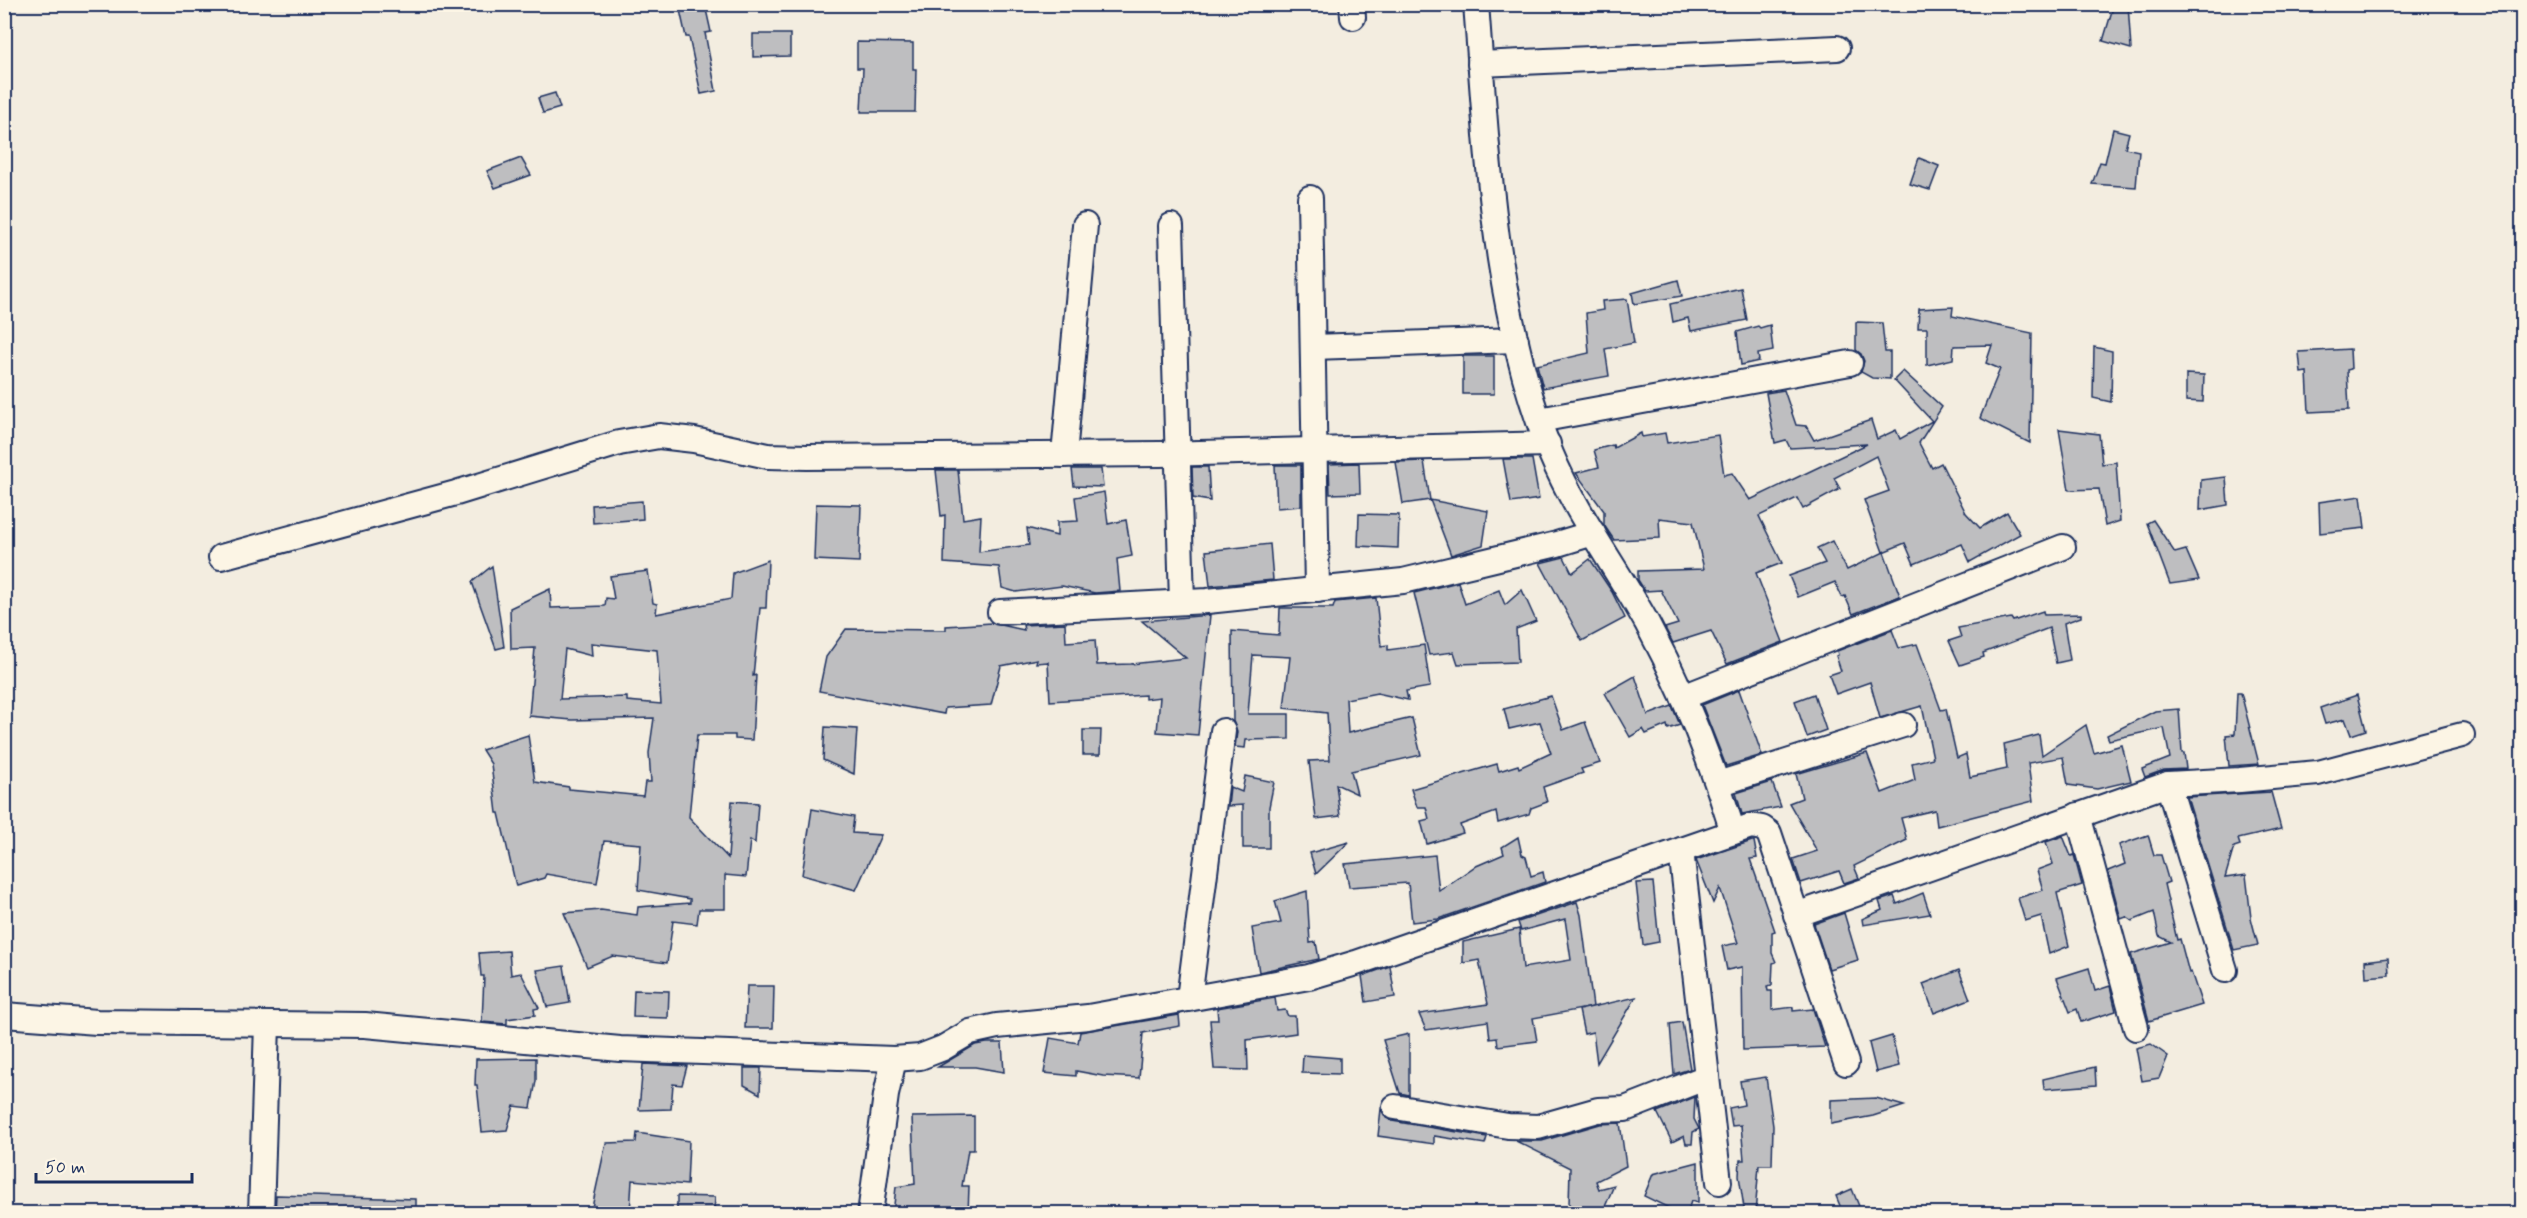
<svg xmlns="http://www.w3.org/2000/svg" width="2527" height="1218" font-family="Mynerve,sans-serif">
<rect width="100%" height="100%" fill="#f3ede0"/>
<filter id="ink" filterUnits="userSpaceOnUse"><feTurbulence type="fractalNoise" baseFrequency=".0167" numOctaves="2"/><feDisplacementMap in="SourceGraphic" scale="12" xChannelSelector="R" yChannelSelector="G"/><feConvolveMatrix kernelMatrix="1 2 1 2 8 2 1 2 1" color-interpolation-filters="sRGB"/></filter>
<g filter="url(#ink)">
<!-- building -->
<g fill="#bebec0" stroke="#1b2f5e" stroke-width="1.5" fill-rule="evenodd">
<polygon points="2114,4 2128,4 2131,49 2103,41"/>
<polygon points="705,5 711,32 705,33 716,91 701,94 689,37 686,37 680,10"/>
<polygon points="753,34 790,34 790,56 753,57"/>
<polygon points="857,42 913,43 913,69 916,69 915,112 861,112 863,68 857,68"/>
<polygon points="555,93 560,108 543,113 538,98"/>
<polygon points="2113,129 2129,133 2125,148 2139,151 2136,187 2092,184 2100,162 2105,163"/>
<polygon points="521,158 531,175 495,188 487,171"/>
<polygon points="1919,158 1939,166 1930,190 1910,184"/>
<polygon points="1678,280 1682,296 1634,304 1632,293"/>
<polygon points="1741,288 1747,320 1691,331 1688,318 1673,322 1670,304"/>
<polygon points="1627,299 1634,343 1605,349 1609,376 1543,388 1537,365 1589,353 1586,313 1603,310 1602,301"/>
<polygon points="1953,307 1952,316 2032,333 2030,443 1980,418 2000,369 1986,363 1992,345 1954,346 1953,359 1927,365 1927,328 1918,328 1919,309"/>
<polygon points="1856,322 1882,323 1885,352 1890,352 1890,379 1872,378 1861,372 1864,361 1861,354 1856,350"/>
<polygon points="1770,325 1773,351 1758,354 1759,361 1741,365 1737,332 1758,326 1760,328"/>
<polygon points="2094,347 2112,351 2111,402 2093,398"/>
<polygon points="2350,349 2351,369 2347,370 2349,410 2309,412 2307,372 2301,373 2299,352"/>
<rect x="1463" y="356" width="31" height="38"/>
<polygon points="1903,371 1942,407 1919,443 1932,468 1941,463 1966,513 1980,528 2007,512 2020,534 1970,562 1962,544 1914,564 1905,543 1883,552 1864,500 1889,491 1876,456 1834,478 1840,489 1803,509 1797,498 1759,516 1782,563 1756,573 1783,642 1727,664 1711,631 1673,643 1665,628 1678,624 1661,590 1645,591 1638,580 1638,571 1704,569 1693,522 1659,518 1660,538 1614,540 1604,525 1604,511 1576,473 1599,467 1594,450 1613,445 1614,448 1641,433 1642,437 1665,433 1667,443 1718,435 1724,475 1732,473 1750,500 1867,444 1790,448 1786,440 1775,443 1766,393 1784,390 1796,425 1806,426 1814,440 1871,420 1877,439 1896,430 1900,439 1932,421 1894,380"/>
<polygon points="2186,374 2204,375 2203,402 2186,401"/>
<polygon points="2059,429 2099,434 2102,464 2116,462 2120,521 2105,526 2099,489 2069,490"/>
<polygon points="1503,459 1532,459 1539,499 1511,503"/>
<polygon points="1424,461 1430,500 1403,504 1396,462"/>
<polygon points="1359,463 1360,493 1330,494 1329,464"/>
<polygon points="1275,465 1301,465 1301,506 1277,508"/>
<polygon points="1192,467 1208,467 1210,501 1193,498"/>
<polygon points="1072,469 1101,469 1103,487 1074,486"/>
<polygon points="936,470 958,470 963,519 981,516 979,552 1029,545 1027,528 1057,536 1057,522 1078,521 1075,497 1104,492 1108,524 1126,520 1132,556 1117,559 1120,591 1095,593 1062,586 1016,592 1002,588 999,567 944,563 945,515 941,516"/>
<polygon points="2226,477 2228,505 2200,510 2201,480"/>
<polygon points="2361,496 2365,528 2320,533 2319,502"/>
<polygon points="1430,500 1488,511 1483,545 1451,555"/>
<polygon points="642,501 643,519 593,523 592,505"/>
<polygon points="816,504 861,505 859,562 814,560"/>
<polygon points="1359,514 1399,515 1398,548 1358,546"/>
<polygon points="2153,520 2175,553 2186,550 2199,580 2170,584 2147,523"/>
<polygon points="1832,541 1847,570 1884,552 1900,596 1853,614 1845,596 1842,597 1835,582 1798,597 1789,576 1825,563 1817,548"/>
<polygon points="1270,544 1273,580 1210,586 1206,551"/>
<polygon points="1564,557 1572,573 1590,559 1612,592 1625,618 1582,641 1540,563"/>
<path d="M768 560 766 608H760L753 676 756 675 752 740 735 739V735H697L689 817 728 858 732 801 758 803 755 843 750 840 746 877 725 875V909H699L697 924 673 921 667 963 613 956 587 967 564 913 601 910 637 915 638 907 690 903V899L638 890 641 844 604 841 597 883 546 874 544 878 516 886 499 813H497L491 764 482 750 528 735 535 782 569 787V789L643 796 645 782H651L649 753 654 718 572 720 529 716 535 648 511 649 510 608 550 589 551 608 605 606 606 598 614 599 610 576 648 571 653 603 657 604 656 614 731 599 733 573ZM591 643 657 650 661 704 627 701V697L560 699 565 649 592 656Z"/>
<polygon points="492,566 504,647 496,649 472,582"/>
<polygon points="1458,582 1465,604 1499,590 1505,605 1522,590 1536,621 1516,629 1518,662 1458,664 1454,652 1429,655 1414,593"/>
<polygon points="1376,598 1381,646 1388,645 1388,650 1424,645 1430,687 1406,691 1408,700 1377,693 1346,699 1348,733 1412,718 1421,755 1351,771 1357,794 1336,784 1340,816 1316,819 1309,761 1330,760 1327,713 1284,708 1290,657 1253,655 1248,714 1289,714 1289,739 1246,740 1245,748 1235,747 1237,732 1233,721 1232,631 1279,635 1280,608 1333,608 1335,602"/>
<polygon points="2043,611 2044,615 2081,614 2081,617 2064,623 2070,660 2056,663 2049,628 1983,653 1984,657 1960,665 1949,641 1961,637 1958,628 2011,618 2013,621"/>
<polygon points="1210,615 1198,735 1157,732 1160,697 1145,699 1145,695 1050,701 1048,662 1036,663 1037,659 1001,666 991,705 945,708 944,714 819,691 826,657 846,629 946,630 946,626 992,623 1024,630 1023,625 1065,623 1066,642 1095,640 1097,665 1131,664 1186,658 1142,621"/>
<polygon points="1892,630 1899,648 1917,644 1941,710 1946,709 1957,758 1966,754 1970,777 2007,769 2004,744 2039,735 2042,755 2086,725 2094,753 2122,745 2131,781 2097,789 2068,785 2063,757 2028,763 2033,801 1937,826 1935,810 1901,818 1907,840 1854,866 1859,878 1844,883 1839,871 1801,883 1793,859 1817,851 1789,803 1802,798 1796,774 1867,753 1882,793 1915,780 1912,763 1933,758 1922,706 1880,718 1870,682 1836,694 1829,675 1841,671 1836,656 1838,655 1837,651"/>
<polygon points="1635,676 1648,715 1672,706 1680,725 1668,729 1667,725 1646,734 1643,729 1630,737 1605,693"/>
<polygon points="1739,690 1762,755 1726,766 1702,705"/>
<polygon points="2237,693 2241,693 2259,764 2229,766 2226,735 2235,734"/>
<polygon points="1814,694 1826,730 1807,737 1795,701"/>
<polygon points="2357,695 2366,730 2351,735 2345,719 2325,724 2320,708"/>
<polygon points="1551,696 1563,730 1585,722 1600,763 1581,769 1583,773 1543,787 1547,802 1531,808 1529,814 1498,823 1496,812 1460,825 1463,833 1427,844 1421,821 1429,819 1426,807 1417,807 1411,789 1497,764 1499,771 1518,765 1519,768 1551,753 1540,722 1509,729 1504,709"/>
<polygon points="2179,709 2182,753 2184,753 2186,769 2164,770 2145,777 2142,769 2170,758 2164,728 2109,740 2107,735 2155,711"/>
<polygon points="825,727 857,729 854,774 823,760"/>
<polygon points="1083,730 1101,730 1100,755 1083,755"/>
<polygon points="1245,776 1274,782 1269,807 1269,848 1243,848 1243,805 1228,806 1230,787 1242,792"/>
<polygon points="1772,782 1781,807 1742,814 1736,793"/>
<polygon points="2271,792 2281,829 2238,839 2240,845 2234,847 2225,878 2246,875 2251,918 2258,945 2234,950 2187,797"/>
<polygon points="812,809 854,817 852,833 881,835 856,890 802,875"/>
<polygon points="2148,835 2154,855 2161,855 2169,882 2164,884 2177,940 2180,939 2189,973 2191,972 2202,1005 2149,1021 2131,954 2171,942 2159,936 2154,912 2132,921 2126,917 2121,919 2108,871 2125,864 2119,845"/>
<polygon points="2063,836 2071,856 2074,855 2082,885 2057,893 2069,946 2049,954 2041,916 2025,921 2018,898 2043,890 2037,870 2053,864 2046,842"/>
<polygon points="1518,837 1522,855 1526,857 1531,876 1543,872 1545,882 1438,919 1412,922 1408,883 1349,887 1345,864 1435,855 1439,891 1474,867 1504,854 1502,847"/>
<polygon points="1752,841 1754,841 1757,858 1750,859 1775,931 1772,932 1772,953 1776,962 1773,963 1772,985 1767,986 1768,991 1772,991 1772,1010 1793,1007 1793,1011 1813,1009 1825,1047 1743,1050 1742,967 1727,970 1722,946 1738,943 1720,888 1713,903 1696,860"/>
<polygon points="1349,842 1316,874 1310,853"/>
<polygon points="1653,882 1659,942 1643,945 1636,883"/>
<polygon points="1307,891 1310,943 1316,942 1319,959 1259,972 1252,928 1281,923 1275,901"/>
<polygon points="1923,893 1930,914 1863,925 1862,919 1882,910 1879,901 1894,896 1897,904"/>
<polygon points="1577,902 1581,915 1593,1007 1533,1018 1537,1041 1498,1046 1497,1038 1490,1039 1488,1021 1426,1030 1419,1014 1488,1004 1479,960 1463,963 1463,942 1519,929 1523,968 1571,960 1565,919 1521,931 1518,922"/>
<polygon points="1844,913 1858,960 1829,969 1814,924"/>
<polygon points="509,951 511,975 521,973 539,1008 534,1009 535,1015 507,1019 507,1024 482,1022 484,976 481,976 479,953"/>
<polygon points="2388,958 2389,975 2366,977 2365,961"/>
<polygon points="564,966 570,1003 547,1007 537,970"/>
<polygon points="1390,966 1395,997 1366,1002 1362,976"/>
<polygon points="2089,968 2095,991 2110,986 2116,1011 2081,1022 2077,1009 2070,1012 2057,978"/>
<polygon points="1959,970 1970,999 1934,1013 1923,984"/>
<polygon points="747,986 774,986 773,1028 745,1028"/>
<polygon points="634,990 669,991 668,1018 633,1017"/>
<polygon points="1636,997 1597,1063 1593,1032 1584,1034 1579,1010"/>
<polygon points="1275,998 1277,1011 1285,1010 1288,1016 1295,1016 1296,1033 1247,1040 1248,1070 1214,1069 1210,1020 1218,1020 1217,1008"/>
<polygon points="1179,1015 1180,1026 1143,1033 1139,1078 1103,1076 1076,1071 1076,1076 1044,1073 1050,1038 1078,1043 1080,1032"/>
<polygon points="1682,1022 1690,1069 1674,1074 1670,1024"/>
<polygon points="1409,1034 1409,1095 1400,1093 1383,1040"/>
<polygon points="1892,1036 1899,1066 1876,1072 1869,1043"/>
<polygon points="987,1043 1002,1043 1004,1072 975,1067 938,1067 975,1045"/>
<polygon points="2151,1044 2168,1056 2159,1078 2142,1081 2136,1048"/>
<polygon points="1303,1055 1340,1058 1340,1074 1302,1073"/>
<polygon points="536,1058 536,1081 531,1108 514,1106 507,1130 482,1132 477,1085 475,1085 476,1059"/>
<polygon points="643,1064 687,1066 682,1085 673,1084 671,1109 639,1110"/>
<polygon points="2095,1067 2096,1085 2044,1089 2043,1079"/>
<polygon points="744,1068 761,1068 760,1094 744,1085"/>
<polygon points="1766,1077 1773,1126 1772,1165 1759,1165 1755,1214 1745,1214 1739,1176 1740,1160 1744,1160 1741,1125 1732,1126 1729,1108 1744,1105 1740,1081"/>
<polygon points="1695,1097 1694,1119 1699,1129 1693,1132 1692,1144 1686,1144 1684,1136 1672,1142 1657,1112"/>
<polygon points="1876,1098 1904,1106 1873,1116 1831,1124 1831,1100"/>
<polygon points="1381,1109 1386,1118 1392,1121 1487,1137 1485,1144 1434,1136 1434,1144 1378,1136"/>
<polygon points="974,1116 974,1150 968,1150 962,1186 969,1186 968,1214 893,1214 896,1187 915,1184 912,1117"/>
<polygon points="1620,1123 1626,1166 1596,1181 1599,1189 1614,1185 1602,1214 1591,1214 1569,1205 1570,1168 1516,1141 1542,1141 1600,1124"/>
<polygon points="637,1133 689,1141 687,1185 632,1180 630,1213 591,1212 606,1143 636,1142"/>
<polygon points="1698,1162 1698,1203 1691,1201 1687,1214 1681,1214 1644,1196 1653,1174"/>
<polygon points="1852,1189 1859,1206 1843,1213 1836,1196"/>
<polygon points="276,1195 416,1199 416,1214 275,1214"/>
<polygon points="677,1196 715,1197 714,1214 677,1214"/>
</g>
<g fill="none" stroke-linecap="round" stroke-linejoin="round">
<!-- minor casing -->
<g stroke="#1b2f5e" stroke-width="28">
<g id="minor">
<polyline points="1352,4 1353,17"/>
<path d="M1476 4C1488 156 1493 311 1551 454 1576 514 1616 567 1647 623 1683 690 1711 760 1733 832"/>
<polyline points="1480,64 1837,48"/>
<polyline points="1310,198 1317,590"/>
<polyline points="1171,226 1182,602"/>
<polyline points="1313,347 1516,340"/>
<polyline points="1539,420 1850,363"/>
<polyline points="1064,455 1085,225"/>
<polyline points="221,557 456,493 619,443 659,436 694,440 768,456 807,457 1160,454 1548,444"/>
<polyline points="1000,612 1207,601 1403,581 1557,544 1593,533"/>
<polyline points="1683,697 2063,547"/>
<polyline points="1718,784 1903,725"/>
<polyline points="2168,784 2225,970"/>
<polyline points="2078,815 2136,1028"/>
<polyline points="1681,850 1719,1182"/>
<polyline points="1796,915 2168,784 2240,780 2318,773 2462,735"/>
<polyline points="1189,999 1223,731"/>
<polyline points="4,1015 97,1022 365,1025 620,1049 894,1059 920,1057 943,1048 970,1032 997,1026 1088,1017 1309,977 1356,963 1751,826 1762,828 1769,833 1846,1063"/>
<polyline points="1395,1107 1508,1126 1538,1127 1598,1110 1625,1109 1707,1077"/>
<polyline points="261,1214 267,1024"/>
<polyline points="870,1214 886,1095 894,1059"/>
</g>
</g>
<!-- minor -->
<use href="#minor" stroke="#fcf5e5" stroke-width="24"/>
</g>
</g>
<!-- margin -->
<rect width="2527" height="1218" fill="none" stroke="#fcf5e5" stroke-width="24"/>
<rect x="12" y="12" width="2503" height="1194" fill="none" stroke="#1b2f5e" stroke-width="2" filter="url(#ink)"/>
<!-- scale -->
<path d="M36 1173v9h156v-9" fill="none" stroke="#1b2f5e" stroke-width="3"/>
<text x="45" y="1173" font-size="18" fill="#1b2f5e" stroke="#fcf5e5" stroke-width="4.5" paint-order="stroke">50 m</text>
</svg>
